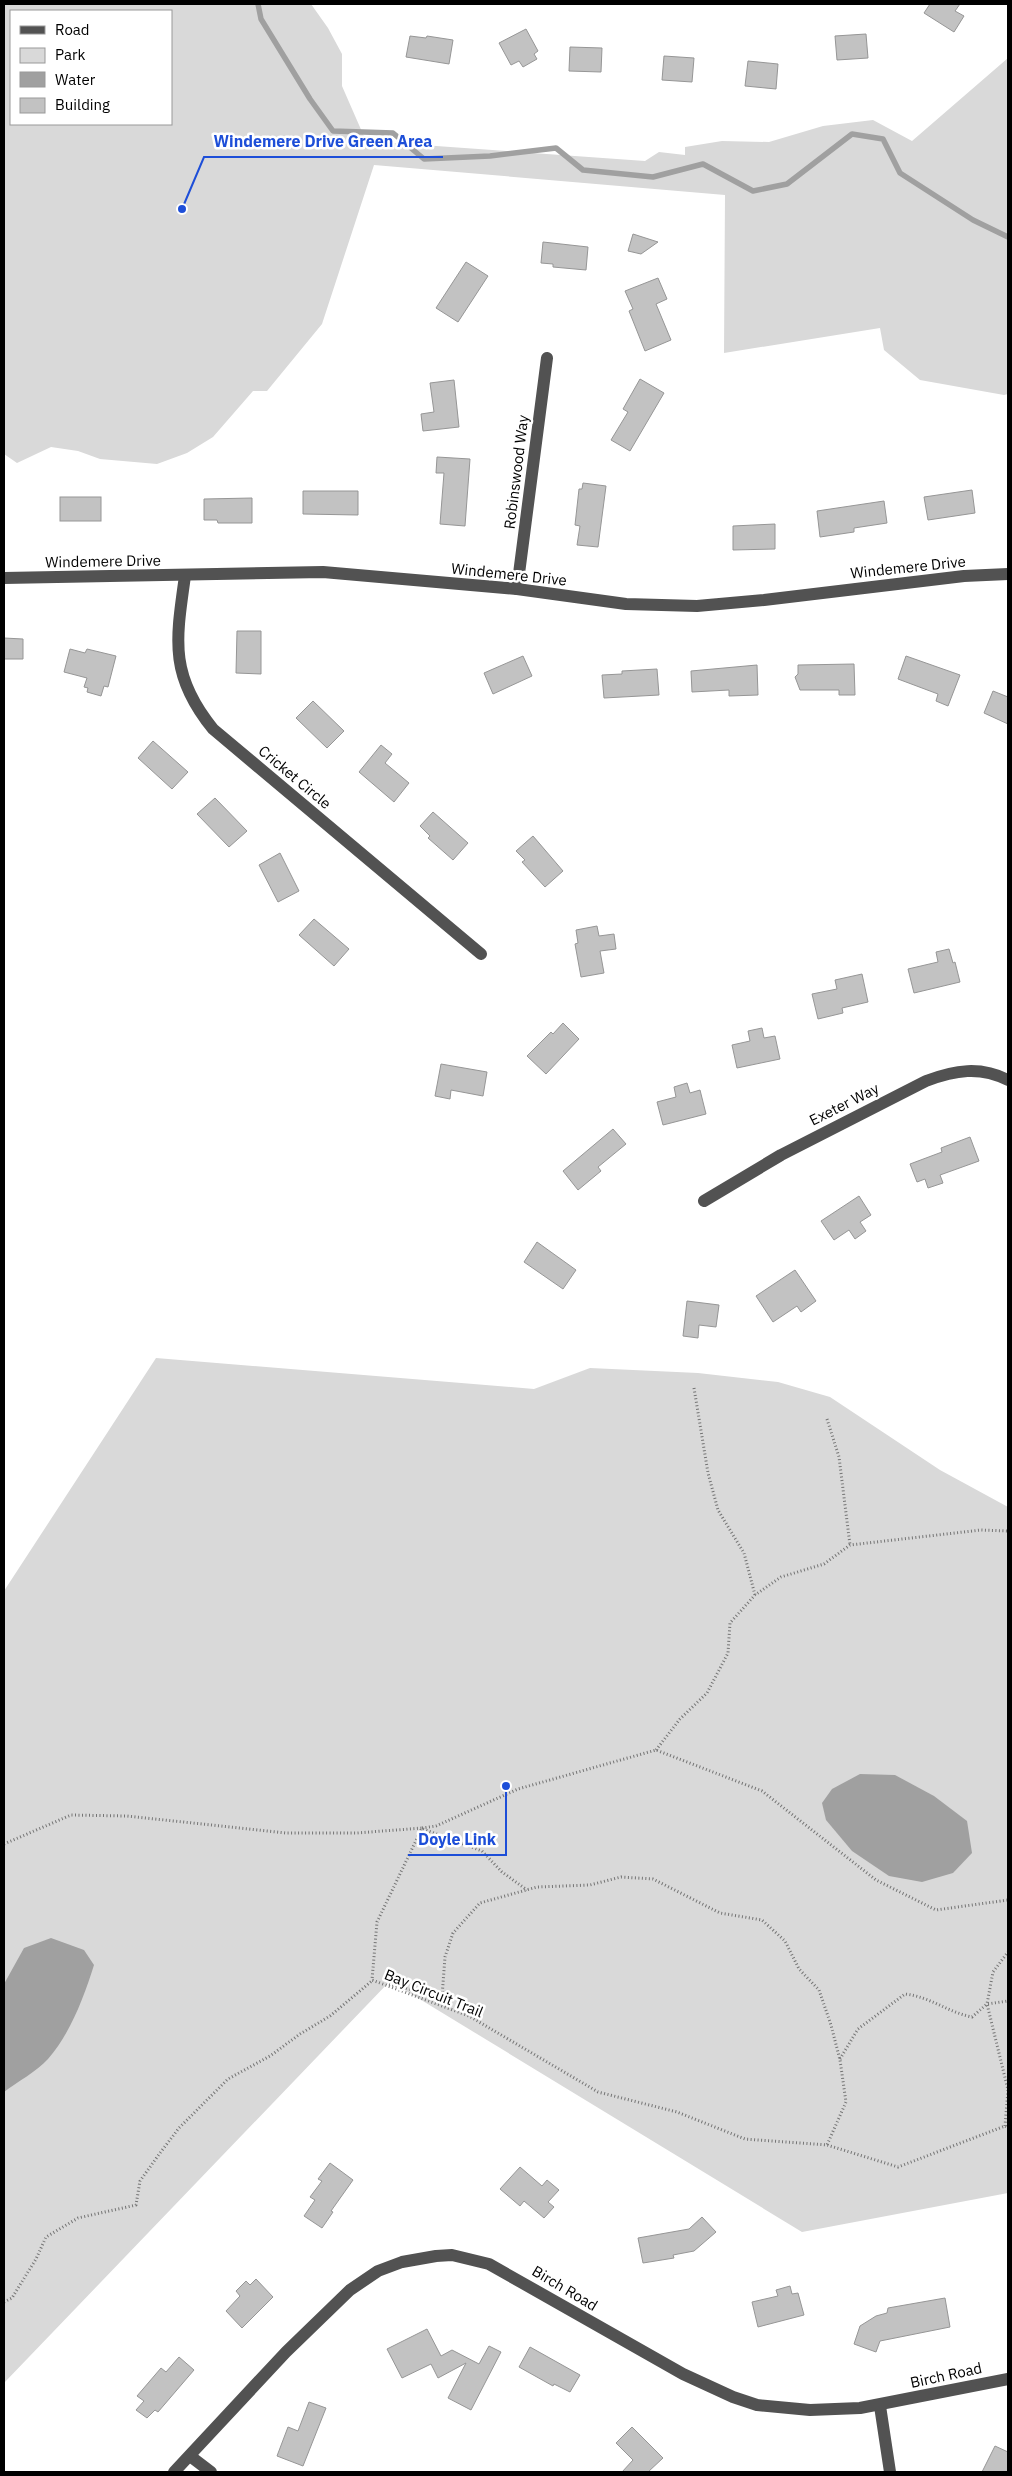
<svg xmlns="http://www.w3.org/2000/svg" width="1012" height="2476" font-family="'IBM Plex Sans',sans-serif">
<rect width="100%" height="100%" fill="#fff"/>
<!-- green -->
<g fill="#d9d9d9" fill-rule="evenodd">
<path d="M4 4H311L328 28 342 54V86L366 141 645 161 659 152 685 155V147L722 141 769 142 823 126 873 120 912 141 1008 58V394L1004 395 920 380 884 350 880 328 724 353 725 195 374 165 322 324 267 391H253L213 437 187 453 157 464 100 459 78 451 51 447 17 463 4 454ZM11 11H171V124H11Z"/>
<polygon points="156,1358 534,1389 590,1368 698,1373 778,1382 830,1397 940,1470 1008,1507 1008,2193 802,2232 390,1981 4,2383 4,1591"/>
</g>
<!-- water -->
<g fill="#a0a0a0">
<polygon points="860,1774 895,1775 934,1796 967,1821 972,1853 953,1873 922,1882 889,1876 852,1851 826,1820 822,1803 832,1789"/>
<path d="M51 1938 84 1950 94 1965C84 1997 70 2034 48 2059 36 2072 17 2082 4 2092V1984L24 1948Z"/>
</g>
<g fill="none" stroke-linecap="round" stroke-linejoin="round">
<!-- stream -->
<polyline stroke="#a0a0a0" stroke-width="5.5" points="258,4 261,19 310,99 333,131 393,133 424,159 490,156 556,148 583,170 653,177 703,164 753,191 787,184 852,134 883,139 900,173 973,220 1008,237"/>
</g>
<!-- building -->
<g fill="#c2c2c2" stroke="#969696">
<polygon points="930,4 960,4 955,11 964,16 954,32 924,13"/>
<polygon points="526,29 538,51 534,54 537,59 523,67 519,61 511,65 499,43"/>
<polygon points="866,34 868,58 837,60 835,36"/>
<polygon points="410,36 426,38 427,36 453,40 449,64 406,57"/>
<polygon points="570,47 602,48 601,72 569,71"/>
<polygon points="664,56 694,58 692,82 662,80"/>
<polygon points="748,61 778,64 776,89 745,86"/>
<polygon points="633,234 658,242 641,254 628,251"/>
<polygon points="543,242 588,247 586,270 553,267 553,264 541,263"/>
<polygon points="466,262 488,276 458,322 436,308"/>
<polygon points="658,278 667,299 656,304 671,340 645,351 629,311 633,309 625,291"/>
<polygon points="640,379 664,393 630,451 611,440 628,412 623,409"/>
<polygon points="454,380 459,427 423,431 421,414 434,412 430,383"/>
<polygon points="437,457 470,459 465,526 440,524 444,473 436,473"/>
<polygon points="583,483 606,486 598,547 577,545 580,526 575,525 579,489 582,489"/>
<polygon points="972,490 975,513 928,520 924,497"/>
<polygon points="303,491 358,491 358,515 303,514"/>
<rect x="60" y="497" width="41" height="24"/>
<polygon points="252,498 252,523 218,523 217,520 204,520 204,499"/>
<polygon points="884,501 887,523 854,528 854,532 820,537 817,511"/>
<polygon points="775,524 775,549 733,550 733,526"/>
<polygon points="237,631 261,631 261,674 236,673"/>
<polygon points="4,638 23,639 23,659 4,659"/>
<polygon points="70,649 85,653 87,649 116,656 108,687 104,686 101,696 87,692 88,688 84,687 87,678 64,672"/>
<polygon points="523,656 532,676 493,694 484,673"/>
<polygon points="906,656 960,675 948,706 936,701 938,694 898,679"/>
<polygon points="854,664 855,695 839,695 839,690 800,690 795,677 798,674 798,665"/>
<polygon points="757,665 758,695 729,696 729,690 692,692 691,671"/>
<polygon points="657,669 659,695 604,698 602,675 622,674 622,671"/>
<polygon points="993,691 1008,697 1008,724 984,713"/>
<polygon points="313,701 344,731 327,748 296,718"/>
<polygon points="153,741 188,772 172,789 138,758"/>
<polygon points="381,745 392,754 385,763 409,783 394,802 359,772"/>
<polygon points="215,798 247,831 229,847 197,814"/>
<polygon points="433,812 468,843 453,860 428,838 430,836 420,826"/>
<polygon points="533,836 563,871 545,887 522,862 525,860 516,851"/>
<polygon points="280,853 299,891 278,902 259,865"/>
<polygon points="314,919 349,949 334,966 299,935"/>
<polygon points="597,926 599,936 614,934 616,949 600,951 604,973 581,977 575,944 578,943 576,930"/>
<polygon points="949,949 953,963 955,962 960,982 914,993 908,969 938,962 936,952"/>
<polygon points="862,974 868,1002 842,1008 843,1013 818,1019 812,994 837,989 835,980"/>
<polygon points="563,1023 579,1039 546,1074 527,1056 551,1032 553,1034"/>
<polygon points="762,1028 764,1038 775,1036 780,1059 737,1068 732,1045 750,1041 748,1031"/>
<polygon points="441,1064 487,1072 483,1096 451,1090 450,1099 435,1096"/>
<polygon points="687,1083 690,1093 700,1090 706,1114 663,1125 657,1102 676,1097 674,1087"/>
<polygon points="613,1129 626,1144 598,1167 601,1171 578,1190 563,1171"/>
<polygon points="970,1137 979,1161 940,1175 943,1183 928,1188 925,1179 917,1182 910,1164 942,1152 941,1148"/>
<polygon points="859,1196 871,1215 860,1222 866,1231 855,1239 849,1230 834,1240 821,1221"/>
<polygon points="537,1242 576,1270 563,1289 524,1262"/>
<polygon points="795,1270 816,1301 801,1312 797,1306 773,1322 756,1296"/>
<polygon points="687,1301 719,1305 716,1327 699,1325 698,1338 683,1336"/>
<polygon points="330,2163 353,2180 331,2211 333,2212 322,2228 304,2216 315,2200 310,2197 322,2181 318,2179"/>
<polygon points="520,2167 542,2186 547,2180 559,2190 548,2202 554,2207 544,2218 524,2201 520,2206 500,2189"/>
<polygon points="702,2217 716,2232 694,2251 673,2255 674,2258 643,2263 638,2238 689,2229"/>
<polygon points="256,2279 273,2297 242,2328 226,2311 240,2296 236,2291 246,2281 250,2285"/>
<polygon points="790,2286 792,2294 798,2293 804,2315 758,2327 752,2302 778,2296 776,2290"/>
<polygon points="945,2298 950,2327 880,2341 876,2352 854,2344 860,2326 876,2316 887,2313 888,2308"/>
<polygon points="427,2329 441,2356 452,2350 479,2364 489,2346 501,2352 471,2410 448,2398 466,2363 438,2378 431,2364 402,2378 387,2349"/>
<polygon points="530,2347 580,2375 570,2392 554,2384 553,2386 519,2367"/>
<polygon points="179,2357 194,2370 158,2412 155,2410 147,2418 136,2410 144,2401 137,2396 161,2368 166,2372"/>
<polygon points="309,2402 326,2408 303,2466 277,2456 288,2427 298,2431"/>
<polygon points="632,2427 663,2458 648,2472 622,2472 633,2460 616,2443"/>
<polygon points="995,2446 1008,2452 1008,2472 982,2472"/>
</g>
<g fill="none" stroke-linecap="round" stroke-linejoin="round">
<!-- path -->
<g stroke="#747474" stroke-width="3" stroke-dasharray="1 2.5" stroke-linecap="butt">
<polyline points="694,1388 708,1473 718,1510 744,1553 755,1595"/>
<polyline points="827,1419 839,1457 850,1545"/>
<polyline points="656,1750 680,1719 707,1693 728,1653 730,1623 755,1595 781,1577 824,1564 850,1545 981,1530 1008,1531"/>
<polyline points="422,1828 436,1826 518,1789 656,1750 762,1791 876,1880 936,1910 1008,1900"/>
<polyline points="423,1829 482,1851 502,1872 527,1890"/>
<polyline points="4,1844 71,1815 127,1816 286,1833 357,1833 422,1828 377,1922 372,1980 469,2016 598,2092 677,2112 745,2139 827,2145 898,2167 1005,2126 1008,2128"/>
<polyline points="389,1984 442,1997 445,1957 453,1933 480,1903 537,1887 590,1885 621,1877 653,1879 720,1913 762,1920 785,1941 799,1969 819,1990 831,2025 840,2060 846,2102 827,2145"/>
<path d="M840 2059 858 2029 905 1994C931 1997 947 2012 972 2017L987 2004 1008 2001"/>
<polyline points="1005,2126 1008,2090 987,2004 993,1972 1008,1952"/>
<polyline points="4,2302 12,2298 36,2259 46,2237 78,2218 136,2205 140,2181 160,2153 179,2128 228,2079 270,2056 300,2034 330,2016 373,1980"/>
</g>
<!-- minor -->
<g stroke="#525252" stroke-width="12">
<path d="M185 576C176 640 169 675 213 729L481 954"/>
<polyline points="4,578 323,572 517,589 626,604 697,606 764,600 964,576 1008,574"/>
<polyline points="517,589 547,358"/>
<path d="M704 1201 781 1155 926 1081C955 1070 980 1066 1008 1080"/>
<polyline points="880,2406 890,2472"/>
<polyline points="190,2456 211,2472"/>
<polyline points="174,2472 286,2352 350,2290 378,2271 402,2262 436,2256 452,2255 489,2264 683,2374 733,2397 757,2405 810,2410 860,2408 1008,2379"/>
</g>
</g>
<g text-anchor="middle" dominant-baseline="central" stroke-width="5" stroke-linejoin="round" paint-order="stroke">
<!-- street labels -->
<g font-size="15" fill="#000" stroke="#fff">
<text transform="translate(516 472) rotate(-83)">Robinswood Way</text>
<text transform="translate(103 561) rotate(-1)">Windemere Drive</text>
<text transform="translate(908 567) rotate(-6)">Windemere Drive</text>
<text transform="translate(509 574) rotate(6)">Windemere Drive</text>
<text transform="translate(295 777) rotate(40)">Cricket Circle</text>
<text transform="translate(844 1104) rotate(-27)">Exeter Way</text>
<text transform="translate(434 1993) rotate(22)">Bay Circuit Trail</text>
<text transform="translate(565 2288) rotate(31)">Birch Road</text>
<text transform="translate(946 2375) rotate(-12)">Birch Road</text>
</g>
</g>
<!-- callouts -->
<path fill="none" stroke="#1d4ed8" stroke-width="2" d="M182 209L204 157H443M506 1786L506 1855H408"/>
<g fill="#1d4ed8" stroke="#fff" stroke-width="2">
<circle cx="182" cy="209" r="5"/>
<circle cx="506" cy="1786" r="5"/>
</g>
<g font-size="16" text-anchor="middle" font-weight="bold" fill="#1d4ed8" stroke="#fff" stroke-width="5" stroke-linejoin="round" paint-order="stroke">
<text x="323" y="147">Windemere Drive Green Area</text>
<text x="457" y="1845">Doyle Link</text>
</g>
<!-- border -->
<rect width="1012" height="2476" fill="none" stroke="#000000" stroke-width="10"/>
<!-- legend -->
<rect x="10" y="10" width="162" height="115" fill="#ffffff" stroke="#999999"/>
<rect x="20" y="26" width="25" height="8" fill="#525252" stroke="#999999"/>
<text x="55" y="35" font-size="15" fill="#000000">Road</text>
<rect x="20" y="48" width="25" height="15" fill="#d9d9d9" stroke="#999999"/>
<text x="55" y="60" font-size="15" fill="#000000">Park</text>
<rect x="20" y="72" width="25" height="15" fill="#a0a0a0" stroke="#999999"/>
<text x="55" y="85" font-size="15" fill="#000000">Water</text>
<rect x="20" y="98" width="25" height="15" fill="#c2c2c2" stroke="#999999"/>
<text x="55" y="110" font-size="15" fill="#000000">Building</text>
</svg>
